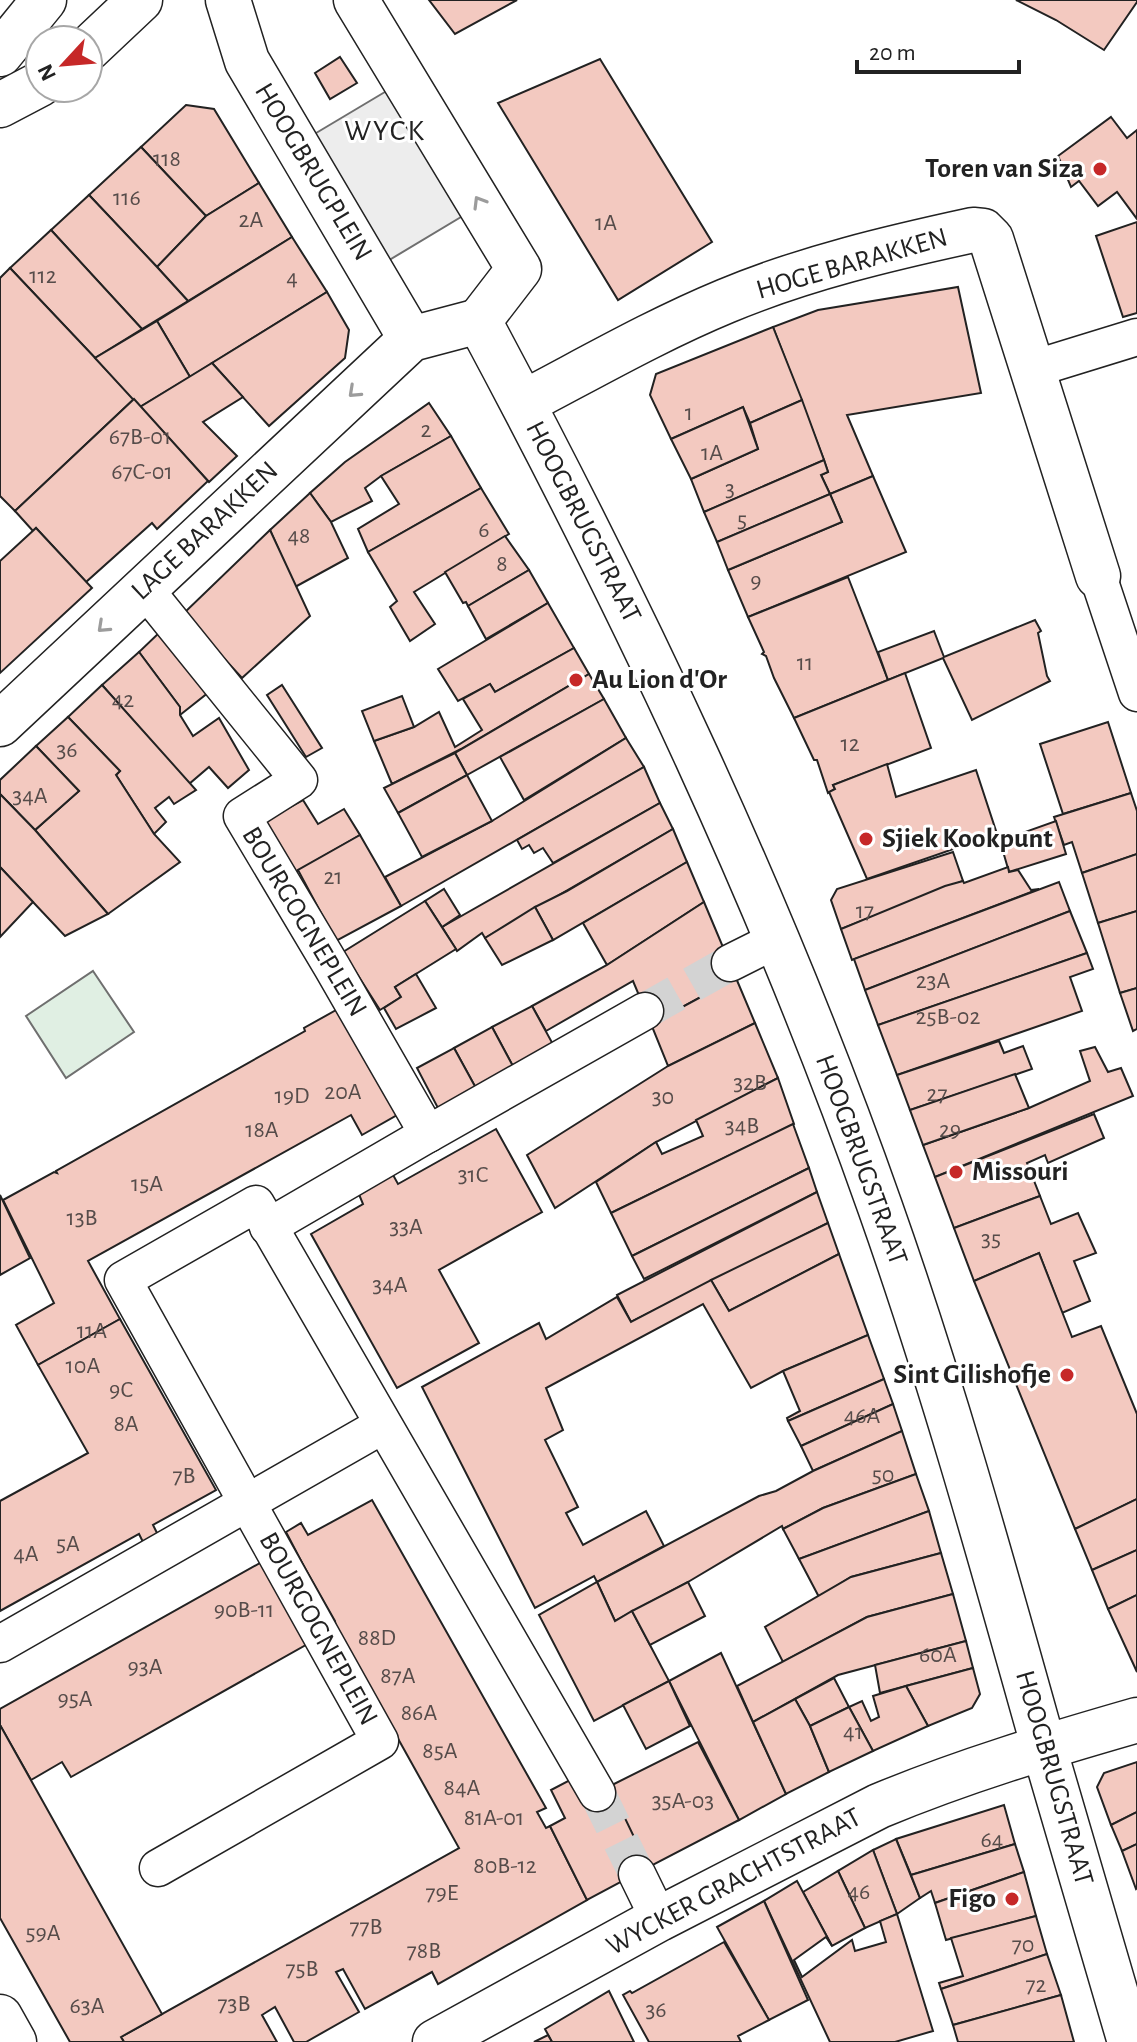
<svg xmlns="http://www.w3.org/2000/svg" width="1137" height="2042" font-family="'Alegreya Sans',sans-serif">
<rect width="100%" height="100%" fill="#fff"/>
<!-- green -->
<polygon fill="#e0efe3" stroke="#6f6f6f" stroke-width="2" points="93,971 134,1032 66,1078 26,1016"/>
<!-- parking -->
<polygon fill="#ededed" stroke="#6f6f6f" stroke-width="2" points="405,80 481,205 371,271 296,145"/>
<!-- building -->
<g fill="#f3c9c0" stroke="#222" stroke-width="2">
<polygon points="429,0 517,0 455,34"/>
<polygon points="1016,0 1137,0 1137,2 1104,50 1056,20"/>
<polygon points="340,57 357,83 330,99 315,73"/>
<polygon points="600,59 712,242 618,300 498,103"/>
<polygon points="186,105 214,109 259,183 206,216 141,147"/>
<polygon points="1111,117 1127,138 1137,130 1137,219 1117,192 1098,206 1079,181 1071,187 1058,156"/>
<polygon points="141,147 206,216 157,267 89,195"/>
<polygon points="259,183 292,237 188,301 157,267 206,216"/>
<polygon points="89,195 157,267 188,301 142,329 51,230"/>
<polygon points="1137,222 1137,313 1123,317 1096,236"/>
<polygon points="51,230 142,329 95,358 10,268"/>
<polygon points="292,237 327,292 190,377 157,321"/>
<polygon points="10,268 134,399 15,511 0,496 0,278"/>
<polygon points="958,287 981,393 847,415 873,476 830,494 821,475 828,472 824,460 773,327 818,310"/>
<polygon points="327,292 349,330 345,358 269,426 212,363"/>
<polygon points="157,321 190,377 140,407 95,358"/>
<polygon points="773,327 802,400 750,423 743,407 671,439 650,395 656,374"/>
<polygon points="212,363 243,397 203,422 237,456 209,482 140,407"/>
<polygon points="134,399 208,481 157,529 152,523 86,582 36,528 33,531 15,511"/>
<polygon points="802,400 824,460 704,512 691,479 758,449 750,423"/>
<polygon points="429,403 451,436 381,476 365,488 372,501 331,522 310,493 345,462"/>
<polygon points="743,407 758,449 691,479 671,439"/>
<polygon points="451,436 481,488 368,552 358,529 399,504 381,476"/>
<polygon points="824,460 828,472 821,475 830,494 717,542 704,512"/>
<polygon points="873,476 906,552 748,617 728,570 842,522 830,494"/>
<polygon points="481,488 509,534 414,592 435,624 410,641 390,607 397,601 368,552"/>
<polygon points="310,493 331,522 348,558 295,587 270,530"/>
<polygon points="830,494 842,522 728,570 717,542"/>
<polygon points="36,528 92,588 0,673 0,561"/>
<polygon points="270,530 310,616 242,678 183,614"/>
<polygon points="505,536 529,570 468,606 466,602 463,603 445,572"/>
<polygon points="529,570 548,603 486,639 468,606"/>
<polygon points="848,577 888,680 794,718 774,678 766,656 762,654 764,652 748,617"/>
<polygon points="548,603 574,648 495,692 490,684 458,701 438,669"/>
<polygon points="1035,620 1041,631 1038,633 1047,676 1050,681 972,720 943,658 888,680 878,652 934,631 944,657"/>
<polygon points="162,630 209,692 180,715 180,707 139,652"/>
<polygon points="574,648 589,674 461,749 392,784 374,741 414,727 439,712 455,747 482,730 463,699 490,684 495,692"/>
<polygon points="139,652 180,707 180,715 193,736 219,718 249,770 228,788 209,767 189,784 102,685"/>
<polygon points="905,673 931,748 833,785 835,789 828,793 817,760 814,760 794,718"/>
<polygon points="589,674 604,699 467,775 455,753"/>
<polygon points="102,685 196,790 174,804 169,797 155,808 166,822 154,834 116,775 120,771 68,717"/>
<polygon points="282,685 322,748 306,757 267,695"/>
<polygon points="402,696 414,727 374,741 362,711"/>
<polygon points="604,699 626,738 524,800 500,757"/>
<polygon points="68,717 120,771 116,775 154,834 180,862 108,914 35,830 79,791 36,746"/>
<polygon points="1108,722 1131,793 1063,814 1040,744"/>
<polygon points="626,738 644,767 401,906 385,877 492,821"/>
<polygon points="36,746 79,791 35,830 0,794 0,780"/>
<polygon points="455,753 467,775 398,813 384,788"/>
<polygon points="887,764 896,797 976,770 997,834 867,879 829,792 835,789 833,785"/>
<polygon points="644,767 660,803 553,863 543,848 534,853 529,845 522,849 517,840"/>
<polygon points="467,775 492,821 422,857 398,813"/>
<polygon points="1131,793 1137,811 1137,854 1082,873 1072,842 1064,845 1054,817"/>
<polygon points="0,794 35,830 108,914 65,936 0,867"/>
<polygon points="303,800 318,824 344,809 360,835 289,876 260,823"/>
<polygon points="660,803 673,829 485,938 482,933 457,951 442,927"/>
<polygon points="1056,821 1066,854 1009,872 1000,841"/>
<polygon points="673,829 687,862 553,940 535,907 567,891"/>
<polygon points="360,835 401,906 336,941 298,870"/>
<polygon points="953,852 963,881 841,929 831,900 837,889"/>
<polygon points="1137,854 1137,911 1098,923 1082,873"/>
<polygon points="687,862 704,902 607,965 583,923"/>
<polygon points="0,867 33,902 0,937"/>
<polygon points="1008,867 1009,872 1018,870 1031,890 1039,889 852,960 841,929 945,886 963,881 964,883"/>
<polygon points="1059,882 1070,911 865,990 854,959"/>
<polygon points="444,889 460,915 442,927 425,901"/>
<polygon points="425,901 456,949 395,987 401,997 380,1010 343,952"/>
<polygon points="704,902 736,978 651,1024 633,981 546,1031 532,1006 607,965"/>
<polygon points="535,907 553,940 502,965 485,938"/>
<polygon points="1070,911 1087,953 878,1025 865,990"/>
<polygon points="1137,911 1137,988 1120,993 1098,923"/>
<polygon points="1087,953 1093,969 1070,977 1082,1011 897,1075 878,1025"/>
<polygon points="416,974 436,1008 396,1029 384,1008 401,997 395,987"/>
<polygon points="736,978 755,1023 668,1066 651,1024"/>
<polygon points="1137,988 1137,1029 1133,1031 1120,993"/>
<polygon points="345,1005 404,1111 362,1135 351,1115 88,1261 120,1319 38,1365 16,1325 54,1303 3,1200 54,1172 57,1173 56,1171 305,1031 304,1028"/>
<polygon points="532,1006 555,1048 515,1070 492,1027"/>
<polygon points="755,1023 778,1078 656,1142 555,1208 527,1155 668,1066"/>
<polygon points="492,1027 515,1070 477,1090 454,1048"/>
<polygon points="999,1041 1004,1053 1023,1046 1032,1069 910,1110 897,1075"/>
<polygon points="1095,1047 1108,1072 1121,1068 1133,1096 935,1177 923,1145 1029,1108 1090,1081 1080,1051"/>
<polygon points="454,1048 477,1090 439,1110 417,1068"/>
<polygon points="1015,1074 1029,1108 923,1145 910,1110"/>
<polygon points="778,1078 794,1124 611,1213 596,1182 656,1142 662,1154 703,1136 696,1120"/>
<polygon points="1094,1114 1104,1138 1048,1163 1045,1155 1027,1163 1040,1196 954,1228 935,1177"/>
<polygon points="793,1124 809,1168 632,1256 611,1213"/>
<polygon points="496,1129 542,1212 439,1270 479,1343 397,1388 311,1234 363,1204 358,1192 392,1173 398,1184"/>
<polygon points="809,1168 817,1192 644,1279 632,1256"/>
<polygon points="817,1192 828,1223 631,1322 617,1295"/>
<polygon points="0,1195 30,1258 0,1275"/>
<polygon points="1040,1196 1051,1224 1078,1213 1096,1253 1074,1261 1090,1301 1062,1313 1039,1253 974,1281 954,1228"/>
<polygon points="828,1223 839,1254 729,1311 711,1280"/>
<polygon points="1039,1253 1072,1337 1101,1326 1137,1414 1137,1499 1075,1529 974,1281"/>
<polygon points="839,1254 868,1335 783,1371 751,1388 703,1304 546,1388 563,1430 545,1440 578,1507 566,1513 583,1545 646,1511 664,1546 597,1582 594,1576 535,1608 422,1387 539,1323 546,1339 617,1297 631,1322 711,1280 729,1311"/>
<polygon points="120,1319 216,1490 153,1525 159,1537 145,1546 139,1534 0,1611 0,1501 88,1453 38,1365"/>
<polygon points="868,1335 884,1379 788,1421 787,1418 800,1411 783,1371"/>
<polygon points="884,1379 893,1404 801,1446 788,1421"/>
<polygon points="893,1404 902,1431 813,1471 801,1446"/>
<polygon points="902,1431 916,1474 823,1508 783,1529 782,1526 688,1582 615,1621 597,1582 759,1496 776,1491 813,1471"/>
<polygon points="916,1474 929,1511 799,1559 783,1529 823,1508"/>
<polygon points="1137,1499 1137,1550 1092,1570 1075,1529"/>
<polygon points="372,1500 546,1808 537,1812 546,1828 550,1826 587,1900 438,1984 432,1972 365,2009 343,1969 336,1972 359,2012 306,2042 294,2042 275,2007 262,2015 277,2042 124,2042 121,2037 459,1848 333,1622 286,1532 301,1523 308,1535"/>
<polygon points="929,1511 941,1553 851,1577 819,1597 799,1559"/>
<polygon points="292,1545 335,1621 336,1628 71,1777 62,1762 31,1780 0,1725 0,1709"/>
<polygon points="1137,1550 1137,1595 1108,1609 1092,1570"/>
<polygon points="941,1553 953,1594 867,1617 783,1662 765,1627 851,1577"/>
<polygon points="597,1582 615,1621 632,1611 669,1681 594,1721 539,1615"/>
<polygon points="688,1582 705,1616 650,1645 632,1611"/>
<polygon points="953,1594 966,1641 838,1675 753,1722 737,1686 867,1617"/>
<polygon points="1137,1595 1137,1672 1108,1609"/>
<polygon points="966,1641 973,1668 880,1693 875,1665"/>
<polygon points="721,1653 786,1794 739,1820 669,1681"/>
<polygon points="973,1668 980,1694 972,1708 928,1726 906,1686"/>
<polygon points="834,1678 849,1707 810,1726 795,1699"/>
<polygon points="669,1681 690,1726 646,1749 623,1705"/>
<polygon points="906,1686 928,1726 873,1751 849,1707 862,1701 871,1721 879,1717 873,1696"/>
<polygon points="795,1699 810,1726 829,1772 786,1794 753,1722"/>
<polygon points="849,1707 873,1751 829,1772 810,1726"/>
<polygon points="0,1725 162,2014 121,2037 124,2042 70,2042 0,1918"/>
<polygon points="698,1742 739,1820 647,1868 624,1821 611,1789 612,1785"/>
<polygon points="1137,1762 1137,1812 1111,1825 1097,1787 1104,1773"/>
<polygon points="570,1780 611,1789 647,1864 647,1868 587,1900 550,1826 565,1818 551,1790"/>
<polygon points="1004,1805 1015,1844 911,1875 896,1839"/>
<polygon points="1137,1812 1137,1844 1122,1851 1111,1825"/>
<polygon points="896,1839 920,1898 897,1914 873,1850"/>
<polygon points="1015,1844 1024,1872 935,1903 931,1891 920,1898 911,1875"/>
<polygon points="1137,1844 1137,1888 1136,1889 1122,1851"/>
<polygon points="873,1850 897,1914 865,1928 838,1871"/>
<polygon points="838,1871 865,1928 832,1946 803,1892"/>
<polygon points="1024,1872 1036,1916 946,1940 935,1903"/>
<polygon points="797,1881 832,1946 826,1937 794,1960 802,1977 852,1940 855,1951 886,1942 880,1921 897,1914 933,2031 895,2042 830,2042 764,1901"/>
<polygon points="764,1901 808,2000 769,2020 717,1927"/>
<polygon points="1036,1916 1047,1954 941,1989 939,1983 963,1976 951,1938"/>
<polygon points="724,1942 769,2020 738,2036 741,2042 649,2042 623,1995 630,1991 632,1993"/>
<polygon points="1047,1954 1061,1995 953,2025 941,1989"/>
<polygon points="609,1991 634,2042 552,2042 545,2029"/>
<polygon points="1061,1995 1074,2042 958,2042 953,2025"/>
<polygon points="548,2035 552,2042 534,2042"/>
</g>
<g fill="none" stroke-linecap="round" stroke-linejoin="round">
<!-- pedestrian-tunnel -->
<g stroke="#d3d3d3" stroke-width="36" stroke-dasharray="36 18" stroke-linecap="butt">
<polyline points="645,1011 730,963"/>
<polyline points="597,1793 637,1874"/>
</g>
<!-- pedestrian casing -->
<g stroke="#222" stroke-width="39">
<g id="pedestrian">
<polyline points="1033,369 1137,337"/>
<polyline points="1098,576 1137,693"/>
<polyline points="144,588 299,780 242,816 332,967 428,1134 268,1227"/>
<polyline points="730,963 778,939"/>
<polyline points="428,1134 645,1011"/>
<polyline points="0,1644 383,1425"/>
<polyline points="158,1868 380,1741 123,1280 256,1204 597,1793"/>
<polyline points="637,1874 659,1919"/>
</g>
</g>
<!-- minor casing -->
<g stroke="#222" stroke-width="47">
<g id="minor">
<polyline points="228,0 247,61 411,339"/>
<polyline points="356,0 519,269 479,321"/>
<path d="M479 321C632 607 772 900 880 1207 943 1385 993 1566 1044 1748 1072 1846 1101 1944 1130 2042"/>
<path d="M523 403C590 368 656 330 726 301 805 268 890 248 973 230L983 231 991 239 1098 576"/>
<polyline points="0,724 411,339 479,321"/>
<polyline points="0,2017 14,2042"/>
<path d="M435 2042 659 1919 879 1806C963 1771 1050 1745 1137 1720"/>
</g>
</g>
<!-- tertiary casing -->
<g stroke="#222" stroke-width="47">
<g id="tertiary">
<polyline points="88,49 140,0"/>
<polyline points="0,54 44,0"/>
<polyline points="0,105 40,84"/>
</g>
</g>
<!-- pedestrian -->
<use href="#pedestrian" stroke="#fff" stroke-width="36"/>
<!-- minor -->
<use href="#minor" stroke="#fff" stroke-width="44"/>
<!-- tertiary -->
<use href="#tertiary" stroke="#fff" stroke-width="44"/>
</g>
<!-- one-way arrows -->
<defs><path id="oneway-chevron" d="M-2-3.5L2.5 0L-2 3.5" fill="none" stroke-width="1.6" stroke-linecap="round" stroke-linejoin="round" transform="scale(2)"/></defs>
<g stroke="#9c9c9c">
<use href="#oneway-chevron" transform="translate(479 202) rotate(-121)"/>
<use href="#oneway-chevron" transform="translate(354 392) rotate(137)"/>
<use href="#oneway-chevron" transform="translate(103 627) rotate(137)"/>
</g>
<!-- markers -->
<g fill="#c62828" stroke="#fff" stroke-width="3">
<circle cx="1100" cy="169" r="8"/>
<circle cx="576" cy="680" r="8"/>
<circle cx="866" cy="839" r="8"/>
<circle cx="956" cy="1172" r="8"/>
<circle cx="1067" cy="1375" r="8"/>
<circle cx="1012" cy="1899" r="8"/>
</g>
<g text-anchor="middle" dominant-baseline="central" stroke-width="6" stroke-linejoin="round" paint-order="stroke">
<!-- number labels -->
<g font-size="24" fill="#564c4a">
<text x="167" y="159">118</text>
<text x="127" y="198">116</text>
<text x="251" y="220">2A</text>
<text x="606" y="223">1A</text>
<text x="43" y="276">112</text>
<text x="292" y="278">4</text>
<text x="689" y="413">1</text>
<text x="426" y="430">2</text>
<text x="140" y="437">67B-01</text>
<text x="712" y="453">1A</text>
<text x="142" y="472">67C-01</text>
<text x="730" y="489">3</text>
<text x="742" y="520">5</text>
<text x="484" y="530">6</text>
<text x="299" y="536">48</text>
<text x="502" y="564">8</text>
<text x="756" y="581">9</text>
<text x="805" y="663">11</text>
<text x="123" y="700">42</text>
<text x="850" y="744">12</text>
<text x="67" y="750">36</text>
<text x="30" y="796">34A</text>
<text x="333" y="877">21</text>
<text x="865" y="911">17</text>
<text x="933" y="981">23A</text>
<text x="948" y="1017">25B-02</text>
<text x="750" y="1083">32B</text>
<text x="343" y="1092">20A</text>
<text x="937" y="1094">27</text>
<text x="292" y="1096">19D</text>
<text x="663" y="1097">30</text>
<text x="742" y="1126">34B</text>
<text x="262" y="1130">18A</text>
<text x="950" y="1130">29</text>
<text x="473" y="1175">31C</text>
<text x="147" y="1184">15A</text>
<text x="82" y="1218">13B</text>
<text x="406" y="1227">33A</text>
<text x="991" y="1239">35</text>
<text x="390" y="1285">34A</text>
<text x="92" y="1331">11A</text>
<text x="83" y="1366">10A</text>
<text x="121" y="1390">9C</text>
<text x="862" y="1416">46A</text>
<text x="126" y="1424">8A</text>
<text x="883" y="1475">50</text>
<text x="184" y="1476">7B</text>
<text x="68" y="1544">5A</text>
<text x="26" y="1554">4A</text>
<text x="244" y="1610">90B-11</text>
<text x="377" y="1638">88D</text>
<text x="938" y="1655">60A</text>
<text x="145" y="1667">93A</text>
<text x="398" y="1676">87A</text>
<text x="75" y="1699">95A</text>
<text x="419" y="1713">86A</text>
<text x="853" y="1732">41</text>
<text x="440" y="1751">85A</text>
<text x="462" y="1788">84A</text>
<text x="683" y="1801">35A-03</text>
<text x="494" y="1818">81A-01</text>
<text x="992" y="1840">64</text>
<text x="505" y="1866">80B-12</text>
<text x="859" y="1892">46</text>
<text x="442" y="1893">79E</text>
<text x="366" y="1927">77B</text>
<text x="43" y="1933">59A</text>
<text x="1023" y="1945">70</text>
<text x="424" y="1951">78B</text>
<text x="302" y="1969">75B</text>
<text x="1036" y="1985">72</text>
<text x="234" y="2004">73B</text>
<text x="87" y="2006">63A</text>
<text x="656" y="2010">36</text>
</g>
<!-- poi labels -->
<g font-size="28" font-weight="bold" fill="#222" stroke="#fff" text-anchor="end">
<text x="1084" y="169">Toren van Siza</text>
<text x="592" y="680" text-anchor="start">Au Lion d'Or</text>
<text x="882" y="839" text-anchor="start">Sjiek Kookpunt</text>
<text x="972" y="1172" text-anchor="start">Missouri</text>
<text x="1051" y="1375">Sint Gilishofje</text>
<text x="996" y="1899">Figo</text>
</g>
<!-- street labels -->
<g font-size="28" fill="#222" stroke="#fff">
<text transform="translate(313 172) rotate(59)">HOOGBRUGPLEIN</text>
<text transform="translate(852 264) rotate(-16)">HOGE BARAKKEN</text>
<text transform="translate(583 522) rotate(63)">HOOGBRUGSTRAAT</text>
<text transform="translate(205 531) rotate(-43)">LAGE BARAKKEN</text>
<text transform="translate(304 922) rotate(59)">BOURGOGNEPLEIN</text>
<text transform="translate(861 1160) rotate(70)">HOOGBRUGSTRAAT</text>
<text transform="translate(318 1629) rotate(61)">BOURGOGNEPLEIN</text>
<text transform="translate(1054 1778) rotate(74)">HOOGBRUGSTRAAT</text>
<text transform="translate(734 1882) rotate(-28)">WYCKER GRACHTSTRAAT</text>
</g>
<!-- neighbourhood labels -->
<g font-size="30" letter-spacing="2" fill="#222" stroke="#fff">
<text x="385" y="131">WYCK</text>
</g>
</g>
<!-- north arrow -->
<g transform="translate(64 64) rotate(244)"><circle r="38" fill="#ffffff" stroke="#a7a7a7" stroke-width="2"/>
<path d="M0-6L14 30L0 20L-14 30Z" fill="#c62828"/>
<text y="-12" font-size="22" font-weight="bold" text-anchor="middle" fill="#222222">N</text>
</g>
<!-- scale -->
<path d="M857 60v12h162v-12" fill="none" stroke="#222222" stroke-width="4"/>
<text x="869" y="60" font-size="24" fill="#222222" stroke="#ffffff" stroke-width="6" paint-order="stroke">20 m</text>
</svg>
